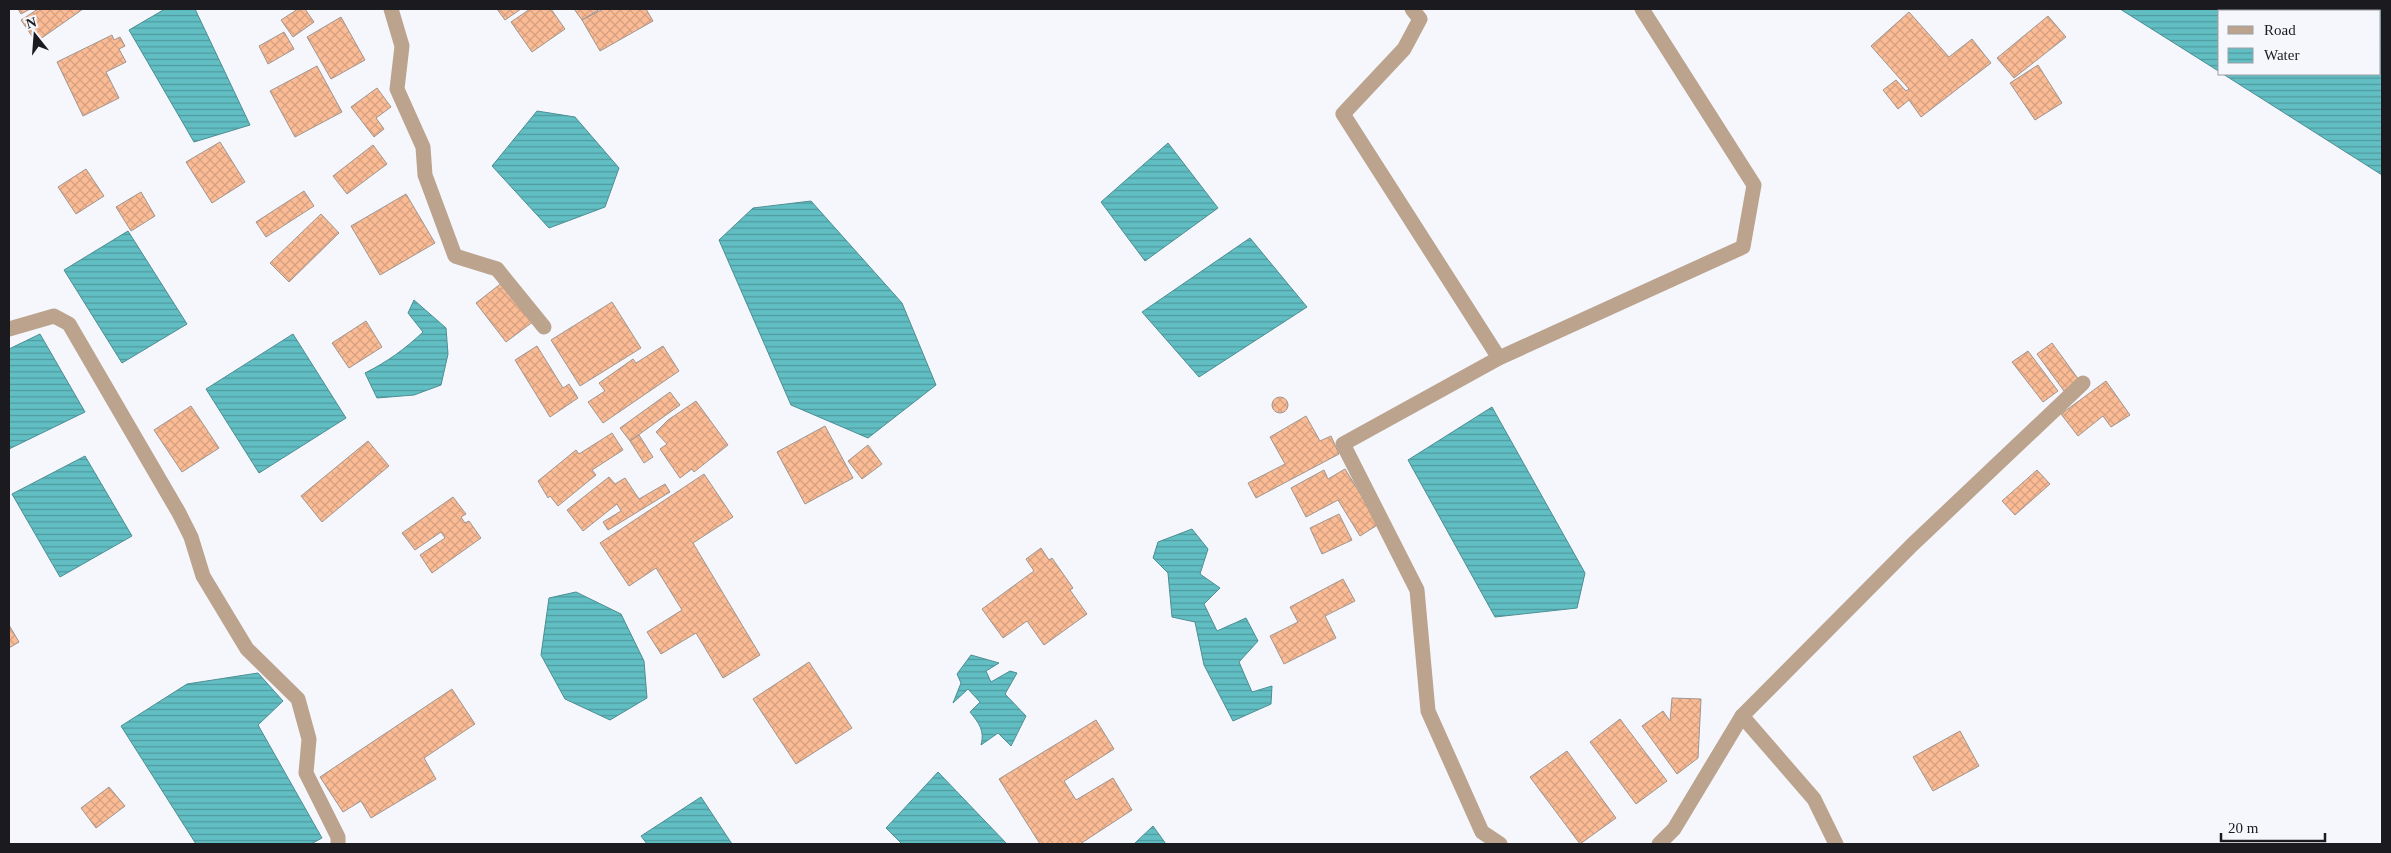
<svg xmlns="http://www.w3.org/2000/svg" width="2391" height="853" font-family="'Times New Roman',serif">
<defs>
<pattern id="water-rules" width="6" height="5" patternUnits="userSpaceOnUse" patternTransform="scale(1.25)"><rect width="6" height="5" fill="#61bfc4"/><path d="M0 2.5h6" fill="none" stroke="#4f9a9f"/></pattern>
<pattern id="building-cross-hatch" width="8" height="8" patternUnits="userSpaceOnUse" patternTransform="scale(1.25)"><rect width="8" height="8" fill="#fabb95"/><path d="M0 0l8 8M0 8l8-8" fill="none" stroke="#d6a080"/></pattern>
</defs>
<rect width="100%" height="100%" fill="#f5f7fd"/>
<!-- water -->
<g fill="url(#water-rules)" stroke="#4c8e92">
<polygon points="165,9 195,9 250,125 194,142 129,30"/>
<polygon points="2120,9 2382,9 2382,175 2223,74 2380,74 2380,11 2220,11 2220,72"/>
<polygon points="537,111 575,117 619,168 605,207 549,228 492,166"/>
<polygon points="1168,143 1218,208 1145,261 1101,202"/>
<polygon points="811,201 902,303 936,385 868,438 791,405 719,240 753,208"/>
<polygon points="128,231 187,324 122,363 64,270"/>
<polygon points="1250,238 1307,307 1199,377 1142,312"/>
<path d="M414 300 446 328 448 354 441 385 414 395 377 398 365 373C387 362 405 349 423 332L408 313Z"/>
<polygon points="40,334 85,412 9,449 9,349"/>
<polygon points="293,334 346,418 259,473 206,389"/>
<polygon points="1492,407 1585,573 1577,608 1495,617 1408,460"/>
<polygon points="85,456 132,536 60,577 12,494"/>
<polygon points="1192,529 1208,549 1200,574 1220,588 1204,604 1217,631 1246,618 1258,641 1239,662 1252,692 1272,686 1271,704 1233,721 1204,665 1195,622 1172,617 1168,573 1153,558 1158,542"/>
<polygon points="576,592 621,614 644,661 647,698 610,720 565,699 541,655 549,598"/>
<path d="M971 655 999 663 986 671 991 682 1010 671 1017 673 1005 694 1026 716 1011 746 998 733 981 745C985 731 979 723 970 712L980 702 968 689 953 703 961 683 957 674Z"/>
<polygon points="258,673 283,701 258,725 322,838 311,844 196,844 121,726 187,684"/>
<polygon points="938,772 1007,844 902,844 886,828"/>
<polygon points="701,797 732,844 647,844 641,836"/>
<polygon points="1153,826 1166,844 1134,844"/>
</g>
<!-- building -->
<g fill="url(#building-cross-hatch)" stroke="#a09690">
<polygon points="18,9 30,9 21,14"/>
<polygon points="38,9 83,9 36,42 21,20"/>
<polygon points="298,9 305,9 314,22 293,37 281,20"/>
<polygon points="497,9 521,9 505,20"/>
<polygon points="530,9 551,9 565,29 532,52 511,22"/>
<polygon points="574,9 600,9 582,20"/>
<polygon points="603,9 646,9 653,21 600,51 582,20"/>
<polygon points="1909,12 1949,57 1972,39 1991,63 1921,117 1909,100 1898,109 1883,90 1896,80 1906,91 1909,89 1871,46"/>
<polygon points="2048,16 2066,37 2014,78 1997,58"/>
<polygon points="341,17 365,60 331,79 307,37"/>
<polygon points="284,32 294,49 268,64 259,46"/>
<polygon points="112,35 114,40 120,37 125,46 119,49 126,62 106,72 119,98 83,116 57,62"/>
<polygon points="2038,65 2062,103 2035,120 2010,83"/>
<polygon points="317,66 342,112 295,137 270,91"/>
<polygon points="377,88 391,107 376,118 384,129 374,137 351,107"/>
<polygon points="220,142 245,182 212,203 186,162"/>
<polygon points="373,145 387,164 347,194 333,176"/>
<polygon points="86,169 104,196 76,214 58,187"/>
<polygon points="304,191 314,206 266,237 256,222"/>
<polygon points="141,192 155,216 131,231 116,207"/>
<polygon points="406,194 435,243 380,275 351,226"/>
<polygon points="321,214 339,233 289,282 270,263"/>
<polygon points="503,282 534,321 506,342 476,303"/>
<polygon points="612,302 641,348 580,386 551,340"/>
<polygon points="366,321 382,347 349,368 332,343"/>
<polygon points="2052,343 2079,380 2064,391 2037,354"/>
<polygon points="537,346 563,388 569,384 578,398 550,417 515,360"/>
<polygon points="663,346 679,371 603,423 588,402 605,391 599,383 633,359 636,363"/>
<polygon points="2028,351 2058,391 2043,402 2012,362"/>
<polygon points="2106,381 2130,415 2111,427 2103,416 2078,436 2061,414"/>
<polygon points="670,392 680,405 630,441 620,428"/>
<circle cx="1280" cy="405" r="8"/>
<polygon points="696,401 728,445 694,472 692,469 680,478 660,449 667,444 656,432 668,420"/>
<polygon points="191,406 219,448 182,472 154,430"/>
<polygon points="1306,416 1320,441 1331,436 1339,454 1256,498 1248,483 1285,464 1270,437"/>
<polygon points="825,426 853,478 805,504 777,452"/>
<polygon points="612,433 623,450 592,470 596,475 558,506 550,496 548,498 538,481 576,450 579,454"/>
<polygon points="639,435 653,457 644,463 630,441"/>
<polygon points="368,441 389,466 322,522 301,496"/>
<polygon points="868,445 882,464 862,479 848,461"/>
<polygon points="1345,469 1379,524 1360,536 1338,500 1306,517 1291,488 1324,470 1328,479"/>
<polygon points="2037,470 2050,484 2015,515 2002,501"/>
<polygon points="704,474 733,517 693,543 760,655 723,678 696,633 661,654 647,632 682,610 656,568 629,586 600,543"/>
<polygon points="609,477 615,484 625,478 639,499 665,484 670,492 608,530 603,522 621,511 617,504 583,531 567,510"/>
<polygon points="453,497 466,514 461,517 465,523 469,521 481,538 432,573 420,555 445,538 441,532 415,550 402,533"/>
<polygon points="1339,514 1352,540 1322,554 1310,528"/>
<polygon points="1041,548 1049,560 1052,558 1073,588 1070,590 1087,614 1044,645 1027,621 1003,638 982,609 1034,571 1026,559"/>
<polygon points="1343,579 1355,601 1325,616 1336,638 1284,664 1270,636 1298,622 1290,607"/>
<polygon points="9,625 19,642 9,648"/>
<polygon points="809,662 852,728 796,764 753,699"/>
<polygon points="452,689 475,724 424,758 436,779 371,818 361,801 343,812 320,777"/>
<polygon points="1672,698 1701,699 1698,758 1677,774 1642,726 1663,711 1670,721"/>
<polygon points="1620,719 1667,781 1636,804 1590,742"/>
<polygon points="1096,720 1114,749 1064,781 1076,800 1113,778 1132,810 1080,844 1040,844 999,779"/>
<polygon points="1960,731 1979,766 1933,791 1913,757"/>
<polygon points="1567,751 1616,818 1580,844 1530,777"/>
<polygon points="109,787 125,806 96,828 81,808"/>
</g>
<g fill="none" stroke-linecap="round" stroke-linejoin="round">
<!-- minor -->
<g stroke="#bba38e" stroke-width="15">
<polyline points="391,9 402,46 397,89 423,147 425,175 455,256 497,269 544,327"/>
<polyline points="1412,9 1420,19 1404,49 1343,114 1499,358 1743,247 1754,185 1642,9"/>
<polyline points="9,329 54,316 69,324 179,513 191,537 203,576 247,649 298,699 309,739 306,773 338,837 338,844"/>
<polyline points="1499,358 1343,444 1417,590 1428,711 1482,832 1500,844"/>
<polyline points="1742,716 1912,545 2083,383"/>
<polyline points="1659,844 1674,829 1742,716 1814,799 1836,844"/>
</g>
</g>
<!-- border -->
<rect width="2391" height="853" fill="none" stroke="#1b1b1f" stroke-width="20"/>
<!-- legend -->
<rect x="2218" y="10" width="162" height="65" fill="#f5f7fd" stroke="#9e9fa4"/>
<rect x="2228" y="26" width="25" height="8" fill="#bba38e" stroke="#9e9fa4"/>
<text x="2264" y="35" font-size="15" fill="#1b1b1f">Road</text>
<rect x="2228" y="48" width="25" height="15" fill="url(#water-rules)" stroke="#9e9fa4"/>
<text x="2264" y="60" font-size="15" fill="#1b1b1f">Water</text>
<!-- north arrow -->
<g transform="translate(35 35) rotate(343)" stroke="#f5f7fd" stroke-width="4" paint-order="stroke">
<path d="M0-4L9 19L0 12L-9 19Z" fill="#1b1b1f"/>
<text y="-8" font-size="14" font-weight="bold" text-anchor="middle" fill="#1b1b1f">N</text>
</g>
<!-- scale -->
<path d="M2221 833v8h104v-8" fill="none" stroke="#1b1b1f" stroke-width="2.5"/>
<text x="2228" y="833" font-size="15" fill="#1b1b1f" stroke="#f5f7fd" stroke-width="4" paint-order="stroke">20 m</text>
</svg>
